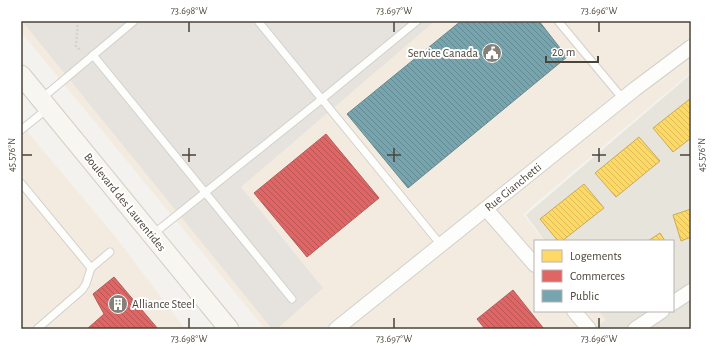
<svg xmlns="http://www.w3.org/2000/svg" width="712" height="350" font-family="'Alegreya Sans',sans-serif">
<defs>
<pattern id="homes-back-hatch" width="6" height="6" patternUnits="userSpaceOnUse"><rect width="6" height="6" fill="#ffd966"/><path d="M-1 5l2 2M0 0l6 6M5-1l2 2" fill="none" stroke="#dcbb59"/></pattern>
<pattern id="shops-back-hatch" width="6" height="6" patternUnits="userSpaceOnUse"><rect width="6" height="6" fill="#e06666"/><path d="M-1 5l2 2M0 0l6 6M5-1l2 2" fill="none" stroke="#b85655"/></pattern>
<pattern id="public-back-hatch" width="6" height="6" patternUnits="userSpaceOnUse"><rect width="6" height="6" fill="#76a5af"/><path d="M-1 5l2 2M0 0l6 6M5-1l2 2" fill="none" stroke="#63888f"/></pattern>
</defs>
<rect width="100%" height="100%" fill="#f4f2ee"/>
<!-- residential -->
<polygon fill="#e7e4dc" points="691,74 691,329 593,329 605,320 599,311 673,311 673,241 545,241 526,215"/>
<!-- commercial -->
<g fill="#f3ebdf">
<polygon points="21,21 691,21 691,72 523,214 544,241 535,241 535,311 599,311 606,320 593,329 265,329 21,32"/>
<polygon points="21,124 118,240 185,329 21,329"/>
</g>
<!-- parking -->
<polygon fill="#e6e3df" points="22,21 435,21 241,187 323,288 277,329 272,329"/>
<!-- homes -->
<g fill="url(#homes-back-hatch)" stroke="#c9ac58">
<polygon points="691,98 691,138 673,152 653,128"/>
<polygon points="639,137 660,161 616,197 595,173"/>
<polygon points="584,184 604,208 562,241 558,241 540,219"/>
<polygon points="691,209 691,237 681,241 673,215"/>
<polygon points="660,233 665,241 648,241"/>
</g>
<!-- shops -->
<g fill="url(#shops-back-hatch)" stroke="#b35c58">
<polygon points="326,134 379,198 307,257 254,193"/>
<polygon points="114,277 158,329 87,329 104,314 93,294"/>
<polygon points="513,290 544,329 485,329 477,319"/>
</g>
<!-- public -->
<polygon fill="url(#public-back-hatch)" stroke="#69888c" points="461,21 539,21 567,57 408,188 347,114"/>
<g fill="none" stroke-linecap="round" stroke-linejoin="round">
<!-- service casing -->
<g stroke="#d2d0cb" stroke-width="9">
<g id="service">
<polyline points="258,21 441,245"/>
<polyline points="558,21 623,99"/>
<polyline points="93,55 292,299"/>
<polyline points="41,99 134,21"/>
<polyline points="21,130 47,109"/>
<polyline points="21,183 91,268 110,252"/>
<polyline points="152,235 322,99 417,21"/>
<polyline points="37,329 82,290 86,284 91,268"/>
</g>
</g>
<!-- minor casing -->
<g stroke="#d2d0cb" stroke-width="16">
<g id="minor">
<polyline points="486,209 535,265"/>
<polyline points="673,303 691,291"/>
<polyline points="574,311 589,329"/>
<polyline points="336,329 635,89 691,47"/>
<polyline points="635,329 662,311"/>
</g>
</g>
<!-- secondary casing -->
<g stroke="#d3cfc5" stroke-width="21">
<polyline id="secondary" points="21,75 229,329"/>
</g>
<!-- path -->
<polyline stroke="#d3d2cc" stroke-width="2.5" stroke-dasharray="2 2" stroke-linecap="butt" points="78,21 76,46 81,51"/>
<!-- service -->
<use href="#service" stroke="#fdfdfc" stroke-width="7"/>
<!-- minor -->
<use href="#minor" stroke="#fdfdfc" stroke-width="14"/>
<!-- secondary -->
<use href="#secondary" stroke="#f7f6f1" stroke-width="19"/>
</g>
<!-- ticks -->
<path fill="none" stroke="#4b4439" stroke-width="1.5" d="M189 22V32M394 22V32M599 22V32M189 148V162M394 148V162M599 148V162M22 155H32M182 155H196M387 155H401M592 155H606M680 155H690M189 318V328M394 318V328M599 318V328"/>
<!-- icons -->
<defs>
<g id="civic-disc" transform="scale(1)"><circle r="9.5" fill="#868178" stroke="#fff"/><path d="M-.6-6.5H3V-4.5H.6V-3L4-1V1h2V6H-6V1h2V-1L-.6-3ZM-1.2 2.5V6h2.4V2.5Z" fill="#fff"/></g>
<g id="building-disc" transform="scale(1)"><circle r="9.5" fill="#868178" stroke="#fff"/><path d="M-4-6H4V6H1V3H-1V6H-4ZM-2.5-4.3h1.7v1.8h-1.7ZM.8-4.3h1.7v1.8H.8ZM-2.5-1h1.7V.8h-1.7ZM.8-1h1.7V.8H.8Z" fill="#fff"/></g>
</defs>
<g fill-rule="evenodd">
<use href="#civic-disc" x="492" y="53"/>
<use href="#building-disc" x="118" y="304"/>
</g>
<g text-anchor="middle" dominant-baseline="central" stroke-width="4" stroke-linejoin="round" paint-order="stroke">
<!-- poi labels -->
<g font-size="12" fill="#4b4439" stroke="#fff" text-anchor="end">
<text x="478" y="53">Service Canada</text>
<text x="132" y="304" text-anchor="start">Alliance Steel</text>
</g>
<!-- street labels -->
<g font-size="12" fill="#4b4439" stroke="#fff">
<text transform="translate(513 187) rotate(-39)">Rue Gianchetti</text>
<text transform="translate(125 202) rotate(51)">Boulevard des Laurentides</text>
</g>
</g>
<!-- border -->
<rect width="712" height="350" fill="none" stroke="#ffffff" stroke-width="44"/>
<!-- legend -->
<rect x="534" y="240" width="140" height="72" fill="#ffffff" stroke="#b7b4b0"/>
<rect x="542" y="250" width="20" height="12" fill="#ffd966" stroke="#b7b4b0"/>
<text x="570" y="260" font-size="12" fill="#4b4439">Logements</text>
<rect x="542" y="270" width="20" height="12" fill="#e06666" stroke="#b7b4b0"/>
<text x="570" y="280" font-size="12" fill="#4b4439">Commerces</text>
<rect x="542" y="290" width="20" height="12" fill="#76a5af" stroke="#b7b4b0"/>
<text x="570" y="300" font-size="12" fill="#4b4439">Public</text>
<!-- scale -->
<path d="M546 56v6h52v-6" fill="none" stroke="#4b4439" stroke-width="2"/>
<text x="552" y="56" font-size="12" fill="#4b4439" stroke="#ffffff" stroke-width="3" paint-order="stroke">20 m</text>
<rect x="22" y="22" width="668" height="306" fill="none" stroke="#4b4439" stroke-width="1.5"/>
<g font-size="10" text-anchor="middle" fill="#4b4439">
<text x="189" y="14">73.698°W</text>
<text x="394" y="14">73.697°W</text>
<text x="599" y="14">73.696°W</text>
<text transform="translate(11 155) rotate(-90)" y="4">45.576°N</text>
<text transform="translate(701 155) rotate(-90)" y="4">45.576°N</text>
<text x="189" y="342">73.698°W</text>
<text x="394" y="342">73.697°W</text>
<text x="599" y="342">73.696°W</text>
</g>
</svg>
